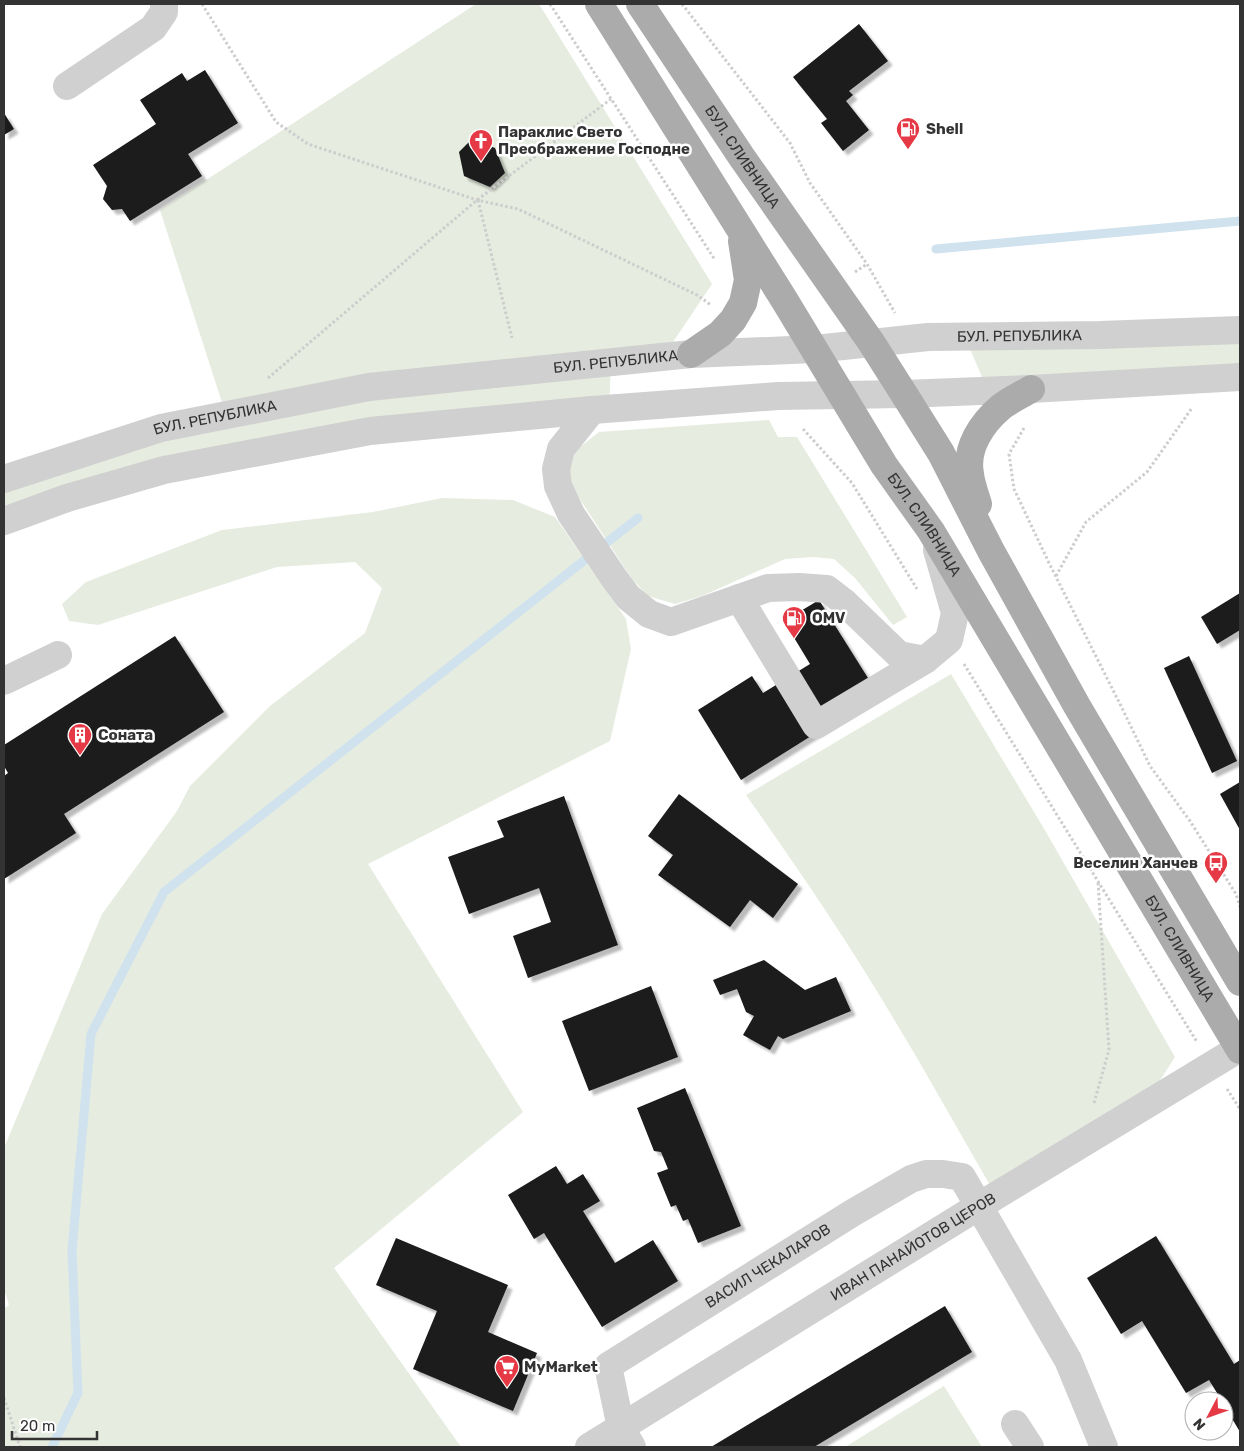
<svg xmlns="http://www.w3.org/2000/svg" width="1244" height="1451" font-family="Rubik,sans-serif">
<defs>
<filter id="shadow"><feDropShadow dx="4.5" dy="4.5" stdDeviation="1" flood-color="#0004"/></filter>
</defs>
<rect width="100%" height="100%" fill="#fff"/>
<!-- green -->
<g fill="#e6ecdf">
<polygon points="476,4 539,4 712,284 673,342 465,376 611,362 609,409 370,431 4,521 4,479 226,415 160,210"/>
<polygon points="1240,330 1240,377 988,391 965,337"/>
<polygon points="769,420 778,437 797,437 907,617 893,625 855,578 834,559 813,557 785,559 702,596 675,604 648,596 632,579 570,484 569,463 580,447 599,432"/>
<polygon points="442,498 513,500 555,517 626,619 631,649 610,741 368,864 523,1112 334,1268 461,1447 4,1447 4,1309 9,1305 4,1289 4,1148 102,914 177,811 190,786 270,706 365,633 382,588 355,562 277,567 98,625 69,621 62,604 86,582 222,530 373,512"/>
<path d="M951 674 1046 832 1175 1057 1157 1085 991 1187C958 1130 926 1072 892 1016 847 940 797 867 746 795Z"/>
<polygon points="944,1386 982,1447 845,1447"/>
</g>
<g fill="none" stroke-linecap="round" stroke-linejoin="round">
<!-- stream -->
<g stroke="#cfe2ee" stroke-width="9">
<polyline points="936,249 1240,221"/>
<polyline points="52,1447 78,1393 72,1251 91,1034 164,892 638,518"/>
</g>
</g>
<!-- building -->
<g fill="#1a1a1a" filter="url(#shadow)">
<polygon points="859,24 888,61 849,91 853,95 846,101 869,130 843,151 821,123 827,119 793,77"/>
<polygon points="205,70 238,123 188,154 202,176 130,221 122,209 112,210 103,199 107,186 93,165 156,124 140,100 182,73 187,81"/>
<polygon points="4,113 14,129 4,135"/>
<polygon points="472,139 495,148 505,173 490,187 464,176 459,152"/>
<polygon points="1240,593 1240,630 1217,644 1201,617"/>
<polygon points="819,600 878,694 741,780 698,710 752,676 763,693 810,664 784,621"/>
<polygon points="175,636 224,712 64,814 76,833 4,879 4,776 8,773 4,766 4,745"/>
<polygon points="1189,656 1237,761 1212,773 1164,668"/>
<polygon points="1240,782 1240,830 1220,794"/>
<polygon points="679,794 798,884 773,918 750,900 730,927 658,875 673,855 648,836"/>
<polygon points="564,796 618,945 528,978 513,936 551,922 539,888 469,914 448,857 504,837 497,821"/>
<polygon points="764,960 805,990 836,977 851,1011 783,1039 778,1036 770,1050 743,1035 754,1016 746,1012 737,989 720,995 713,980"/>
<polygon points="651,986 678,1057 589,1091 562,1021"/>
<polygon points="685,1088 741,1226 698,1243 688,1219 683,1221 676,1205 671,1207 657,1173 668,1169 661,1152 654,1151 637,1108"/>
<polygon points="556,1166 567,1184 583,1174 600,1201 583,1211 615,1263 653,1240 678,1281 602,1327 544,1233 534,1239 508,1195"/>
<polygon points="1156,1236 1234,1364 1240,1360 1240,1432 1224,1405 1224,1401 1222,1401 1209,1380 1186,1393 1142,1321 1121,1334 1087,1278"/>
<polygon points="396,1238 508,1285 488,1332 537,1353 513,1411 413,1369 437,1311 376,1285"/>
<polygon points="945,1306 972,1352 814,1447 711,1447"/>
</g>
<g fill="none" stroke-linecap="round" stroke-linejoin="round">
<!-- path -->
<g stroke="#cdcdcd" stroke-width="3" stroke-dasharray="2.5 2.5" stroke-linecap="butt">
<polyline points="202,4 276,122 308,144 477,200 518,209 697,295 711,305"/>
<polyline points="550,4 715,260"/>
<polyline points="682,4 790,143 810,183 867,264 895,313"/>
<polyline points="478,200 512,338"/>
<polyline points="855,272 867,264"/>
<polyline points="268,378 477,200 611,99"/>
<polyline points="1024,428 1009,454 1014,489 1049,563 1121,706 1150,766 1190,821 1236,894 1240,907"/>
<polyline points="803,429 852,483 917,589"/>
<polyline points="1056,576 1086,522 1147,472 1192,408"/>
<polyline points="964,664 1197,1042"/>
<polyline points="1227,1089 1240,1109"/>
<polyline points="1094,1103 1109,1050 1098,882"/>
<polyline points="4,1398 20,1447"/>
</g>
<!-- minor -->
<g stroke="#d0d0d0" stroke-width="28">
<polyline points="67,86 153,28 164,12 164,4"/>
<polyline points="592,410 561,449 556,469 558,486 571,514 614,578 628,597 649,614 671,622 768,588 799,587 827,589 844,602 899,655 925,660"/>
<path id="s1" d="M4 479 161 428 369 387 691 354 815 349 928 337 1100 335 1240 330"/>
<polyline points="4,521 67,498 164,470 370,431 592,410 778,396 904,394 1031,389 1240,377"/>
<polyline points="739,598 816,725 925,660 949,640 955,613 937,550"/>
<polyline points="4,681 58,655"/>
<polyline points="1015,1424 1030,1447"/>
<path id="s2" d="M589 1447 979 1206 1240 1048"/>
<path id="s3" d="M632 1447 621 1428 608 1366 854 1212 911 1179 926 1174H943L962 1177 1068 1360 1104 1447"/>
</g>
<!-- major -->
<g stroke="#ababab" stroke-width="28">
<path id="s4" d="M599 4 785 301 884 465 931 531 1240 1050"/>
<path id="s5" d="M640 4 741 156 871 342 904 394 941 453 991 551 1077 706 1240 982"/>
<polyline points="691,354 720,334 733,320 743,303 748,280 742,241"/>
<path d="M978 504C975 494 971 484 970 474 965 448 982 423 1001 407 1010 400 1021 395 1031 389"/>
</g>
</g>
<!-- icons -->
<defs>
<g id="fuel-pin" transform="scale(1.25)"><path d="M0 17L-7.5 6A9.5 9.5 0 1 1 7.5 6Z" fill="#e63946" stroke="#fff"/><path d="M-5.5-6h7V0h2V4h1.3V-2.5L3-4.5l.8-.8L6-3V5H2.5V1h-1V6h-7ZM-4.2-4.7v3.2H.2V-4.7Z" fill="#fff"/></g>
<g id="church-pin" transform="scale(1.25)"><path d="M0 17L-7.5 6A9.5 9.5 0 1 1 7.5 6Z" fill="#e63946" stroke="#fff"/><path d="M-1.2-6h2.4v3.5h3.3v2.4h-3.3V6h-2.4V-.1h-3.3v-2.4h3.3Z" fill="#fff"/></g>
<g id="building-pin" transform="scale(1.25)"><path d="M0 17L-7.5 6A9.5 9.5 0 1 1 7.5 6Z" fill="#e63946" stroke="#fff"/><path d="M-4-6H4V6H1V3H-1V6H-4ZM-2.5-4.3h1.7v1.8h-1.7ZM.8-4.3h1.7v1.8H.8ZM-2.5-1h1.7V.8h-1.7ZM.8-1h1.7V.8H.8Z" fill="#fff"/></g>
<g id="bus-pin" transform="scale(1.25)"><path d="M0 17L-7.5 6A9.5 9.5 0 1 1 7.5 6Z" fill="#e63946" stroke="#fff"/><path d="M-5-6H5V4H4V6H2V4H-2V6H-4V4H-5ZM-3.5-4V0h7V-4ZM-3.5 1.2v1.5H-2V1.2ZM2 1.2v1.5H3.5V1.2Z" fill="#fff"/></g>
<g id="supermarket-pin" transform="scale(1.25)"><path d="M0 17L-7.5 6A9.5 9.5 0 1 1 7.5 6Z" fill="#e63946" stroke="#fff"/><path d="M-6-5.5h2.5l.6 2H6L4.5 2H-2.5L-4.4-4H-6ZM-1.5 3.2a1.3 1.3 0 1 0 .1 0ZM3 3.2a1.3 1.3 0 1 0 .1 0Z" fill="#fff"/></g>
</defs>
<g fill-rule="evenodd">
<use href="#fuel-pin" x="908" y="129"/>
<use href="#church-pin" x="481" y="141"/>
<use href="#fuel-pin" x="794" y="618"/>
<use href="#building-pin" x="80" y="735"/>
<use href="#bus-pin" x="1216" y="863"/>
<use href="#supermarket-pin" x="507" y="1367"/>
</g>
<g text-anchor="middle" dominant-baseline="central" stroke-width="5" stroke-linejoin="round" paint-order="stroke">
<!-- poi labels -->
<g font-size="15" font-weight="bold" fill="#333" stroke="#fff" text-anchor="start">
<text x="926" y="129">Shell</text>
<text x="498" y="132">Параклис Свето<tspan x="498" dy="17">Преображение Господне</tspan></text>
<text x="812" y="618">OMV</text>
<text x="98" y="735">Соната</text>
<text x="1198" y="863" text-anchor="end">Веселин Ханчев</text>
<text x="524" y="1367">MyMarket</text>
</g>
<!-- street labels -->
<g font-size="15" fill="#333" stroke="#fff">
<text stroke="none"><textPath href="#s5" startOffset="184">БУЛ. СЛИВНИЦА</textPath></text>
<text stroke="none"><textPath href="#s1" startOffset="1030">БУЛ. РЕПУБЛИКА</textPath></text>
<text stroke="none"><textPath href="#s1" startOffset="625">БУЛ. РЕПУБЛИКА</textPath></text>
<text stroke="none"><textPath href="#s1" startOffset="220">БУЛ. РЕПУБЛИКА</textPath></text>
<text stroke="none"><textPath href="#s4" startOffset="614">БУЛ. СЛИВНИЦА</textPath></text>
<text stroke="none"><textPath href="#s4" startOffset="1109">БУЛ. СЛИВНИЦА</textPath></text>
<text stroke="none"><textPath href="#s2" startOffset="381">ИВАН ПАНАЙОТОВ ЦЕРОВ</textPath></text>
<text stroke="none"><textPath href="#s3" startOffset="274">ВАСИЛ ЧЕКАЛАРОВ</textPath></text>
</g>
</g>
<!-- border -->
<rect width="1244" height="1451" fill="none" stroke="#333333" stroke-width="10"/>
<!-- north arrow -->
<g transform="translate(1209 1416) rotate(229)"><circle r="24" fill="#ffffff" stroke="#adadad"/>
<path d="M0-4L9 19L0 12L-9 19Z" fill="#e63946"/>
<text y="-8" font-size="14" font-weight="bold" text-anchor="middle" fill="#333333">N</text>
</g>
<!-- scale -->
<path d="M12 1431v8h85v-8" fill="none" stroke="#333333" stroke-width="2.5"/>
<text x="20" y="1431" font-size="15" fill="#333333" stroke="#ffffff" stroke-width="4" paint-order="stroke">20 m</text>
</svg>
